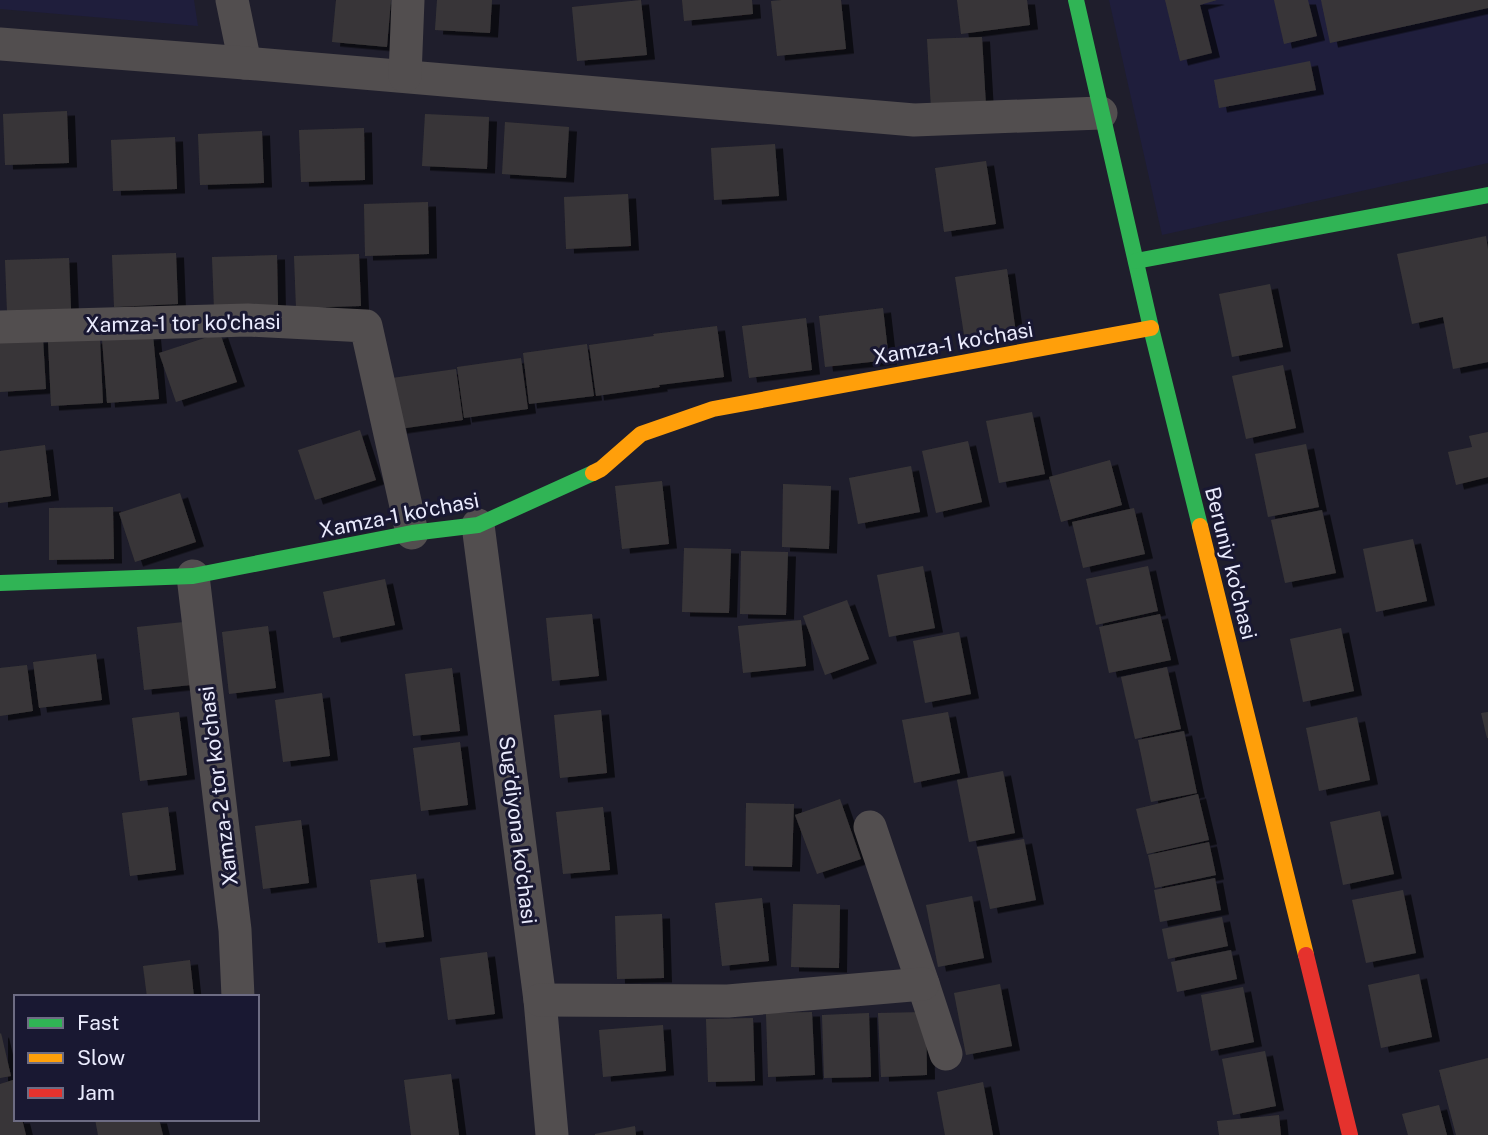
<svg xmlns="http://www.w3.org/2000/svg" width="1488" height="1135" font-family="'Public Sans',sans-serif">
<defs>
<filter id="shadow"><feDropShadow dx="8" dy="4.5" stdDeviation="0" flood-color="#0009"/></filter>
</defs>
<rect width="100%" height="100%" fill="#1f1e2c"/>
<!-- built -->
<g fill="#1f1e3c">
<polygon points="0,0 194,0 198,26 0,9"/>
<polygon points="1109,0 1488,0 1488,163 1162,235"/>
</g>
<!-- building -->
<g fill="#393637" filter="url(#shadow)">
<polygon points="336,0 391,0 387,47 332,42"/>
<polygon points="437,0 492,0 490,33 435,30"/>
<polygon points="641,0 647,55 577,61 572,7"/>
<polygon points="682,0 752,0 753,14 684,21"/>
<polygon points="782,0 841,0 846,49 777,56 771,1"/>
<polygon points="957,0 1027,0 1030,25 961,34"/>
<polygon points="1165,0 1217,0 1200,5 1212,53 1180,61"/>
<polygon points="1274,0 1308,0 1317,36 1284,44"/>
<polygon points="1321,0 1488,0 1488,8 1330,43"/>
<polygon points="982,37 986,106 931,109 927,39"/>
<polygon points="1310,61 1316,90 1219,108 1214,80"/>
<polygon points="67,111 69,163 5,165 3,114"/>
<polygon points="425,114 489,117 487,169 422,166"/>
<polygon points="505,122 569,127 566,178 502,174"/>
<polygon points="364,128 365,180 301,182 299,130"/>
<polygon points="262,131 264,183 200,185 198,134"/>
<polygon points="175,137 177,189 113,191 111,140"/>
<polygon points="775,144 779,196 714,200 711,148"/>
<polygon points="986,161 996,224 944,232 935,168"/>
<polygon points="628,194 631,246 566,249 564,197"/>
<polygon points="428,202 429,254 365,256 364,204"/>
<polygon points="1486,236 1488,249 1488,362 1453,369 1443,317 1412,324 1397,254"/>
<polygon points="176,253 178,304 114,307 112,255"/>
<polygon points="359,254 361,306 296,308 294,256"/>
<polygon points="277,255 278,307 214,309 212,257"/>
<polygon points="69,258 71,309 7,312 5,260"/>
<polygon points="1007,269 1016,333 965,341 955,277"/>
<polygon points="1270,284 1283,347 1232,357 1219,294"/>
<polygon points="883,308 889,360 825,367 819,316"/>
<polygon points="806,318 812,370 749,378 742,326"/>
<polygon points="717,326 724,377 659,385 660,387 596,396 589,345 654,336 653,334"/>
<polygon points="220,333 237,382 176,402 159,353"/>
<polygon points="153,335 159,399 107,403 102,339"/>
<polygon points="43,338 46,389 0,392 0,340"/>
<polygon points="100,339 103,403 51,406 48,341"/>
<polygon points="587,344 594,396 529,404 523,353"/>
<polygon points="521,358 528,409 464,418 457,367"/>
<polygon points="1283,365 1296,428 1246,439 1232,376"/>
<polygon points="456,369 463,420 399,429 392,378"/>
<polygon points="1032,412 1045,474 999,483 986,421"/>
<polygon points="360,430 376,480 315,500 298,450"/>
<polygon points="1488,432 1488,477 1456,485 1448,452 1472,447 1469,436"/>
<polygon points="968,441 982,502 936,513 922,451"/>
<polygon points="1306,444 1319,507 1268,517 1255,454"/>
<polygon points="45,445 51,496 0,503 0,451"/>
<polygon points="1110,460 1122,505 1061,522 1049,477"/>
<polygon points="911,466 920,512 858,524 849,478"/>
<polygon points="662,481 669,544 622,549 615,486"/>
<polygon points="783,484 831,486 829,549 782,547"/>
<polygon points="180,493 196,542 135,562 119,513"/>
<polygon points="113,507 114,559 49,560 49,508"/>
<polygon points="1134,508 1145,554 1083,568 1072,522"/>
<polygon points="1322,510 1336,573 1285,583 1271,520"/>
<polygon points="1413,539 1427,601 1376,612 1363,549"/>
<polygon points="684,548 731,549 729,613 682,612"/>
<polygon points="741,551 788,552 786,615 740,614"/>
<polygon points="923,566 935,628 889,637 877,575"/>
<polygon points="1148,566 1158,611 1096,625 1086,579"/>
<polygon points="385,579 395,625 333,638 323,592"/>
<polygon points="847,600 869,659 825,675 803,616"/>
<polygon points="592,614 599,676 552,681 546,618"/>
<polygon points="1160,614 1171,660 1109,673 1099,627"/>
<polygon points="801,620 806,666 743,673 738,626"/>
<polygon points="184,622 191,685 144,690 137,627"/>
<polygon points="268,626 276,688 229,694 222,632"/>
<polygon points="1341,628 1354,691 1303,702 1290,639"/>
<polygon points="959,632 971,694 925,703 913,641"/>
<polygon points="96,654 102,700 39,708 33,662"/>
<polygon points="27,665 33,711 0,716 0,668"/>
<polygon points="1167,667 1181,729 1135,739 1121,677"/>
<polygon points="452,668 460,731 413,736 405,674"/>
<polygon points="322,693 330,756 283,762 275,700"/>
<polygon points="601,710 607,773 560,778 554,715"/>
<polygon points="179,712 187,775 140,781 132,718"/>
<polygon points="948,712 960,773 914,783 902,720"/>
<polygon points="1488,712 1488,738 1487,738 1481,713"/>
<polygon points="1357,717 1370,780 1319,791 1306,728"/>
<polygon points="1184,731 1197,793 1151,802 1138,740"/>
<polygon points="460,742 468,805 421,811 413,748"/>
<polygon points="1003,771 1015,833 969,842 957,780"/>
<polygon points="1198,794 1209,840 1147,854 1136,809"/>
<polygon points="840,799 861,859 817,874 795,815"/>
<polygon points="746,803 794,804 792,867 745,866"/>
<polygon points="168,807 176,870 130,876 122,813"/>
<polygon points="603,807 610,870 563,874 556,812"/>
<polygon points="1380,811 1394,874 1343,885 1330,822"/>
<polygon points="301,820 309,883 263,889 255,826"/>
<polygon points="1024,839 1036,900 990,909 977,847"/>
<polygon points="1209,842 1216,875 1155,888 1148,855"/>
<polygon points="416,874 424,937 378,943 370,880"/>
<polygon points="1215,878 1221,910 1160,922 1154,890"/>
<polygon points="1403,890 1416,953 1366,963 1352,900"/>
<polygon points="972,896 984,958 938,967 926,905"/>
<polygon points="762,898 769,961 722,966 715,903"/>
<polygon points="793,904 840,905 839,968 791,967"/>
<polygon points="662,914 664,978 617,979 615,916"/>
<polygon points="1222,917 1228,946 1168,959 1162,929"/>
<polygon points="1231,950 1237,979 1177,992 1171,962"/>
<polygon points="487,952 495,1014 448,1020 440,958"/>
<polygon points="190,960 194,997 147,997 143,966"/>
<polygon points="1419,974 1432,1037 1381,1048 1368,985"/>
<polygon points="1000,984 1012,1046 966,1055 954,993"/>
<polygon points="1243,987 1254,1042 1211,1051 1201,995"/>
<polygon points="812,1012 815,1075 768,1077 766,1013"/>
<polygon points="926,1012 927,1075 881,1077 878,1013"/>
<polygon points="869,1013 871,1077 824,1078 822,1015"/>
<polygon points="753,1018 755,1081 708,1082 706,1019"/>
<polygon points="663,1025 666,1071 603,1077 599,1030"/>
<polygon points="1,1033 11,1076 0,1078 0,1034"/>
<polygon points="1265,1051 1276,1106 1233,1115 1222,1059"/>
<polygon points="1488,1058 1488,1135 1456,1135 1439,1070"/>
<polygon points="451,1074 459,1135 411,1135 404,1080"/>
<polygon points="13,1080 16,1091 16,1119 22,1119 26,1135 0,1135 0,1084"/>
<polygon points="983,1082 993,1135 945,1135 937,1092"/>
<polygon points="1439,1105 1447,1135 1408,1135 1402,1114"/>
<polygon points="1279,1115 1281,1135 1219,1135 1217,1121"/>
<polygon points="95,1119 159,1119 163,1135 98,1135"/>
<polygon points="635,1126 636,1135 595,1135 595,1134"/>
</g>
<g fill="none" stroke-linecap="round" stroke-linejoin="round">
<!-- street -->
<g stroke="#524e4f" stroke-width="33">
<polyline points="232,0 245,63"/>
<polyline points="0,44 245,63 914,120 1101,113"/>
<polyline points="405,76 408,0"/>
<polyline points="0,327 248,320 366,326 412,533"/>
<polyline points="478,525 540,1000 552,1135"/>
<polyline points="193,576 235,930 238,997"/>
<polyline points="870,827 923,984 946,1054"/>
<polyline points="540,1000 728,1001 923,984"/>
</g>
<!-- fast -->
<g stroke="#30b455" stroke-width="16">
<polyline points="1076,0 1151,328 1200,526"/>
<polyline points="1136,261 1488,195"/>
<polyline points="0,583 193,576 412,533 478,525 593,473"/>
</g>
<!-- slow -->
<g stroke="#ff9f0a" stroke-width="16">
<polyline points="593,473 601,469 641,434 713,409 1151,328"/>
<polyline points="1200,526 1306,955"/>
</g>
<!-- jam -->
<polyline stroke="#e5322d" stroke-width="16" points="1306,955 1350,1135"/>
</g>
<g text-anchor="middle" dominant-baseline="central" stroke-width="6" stroke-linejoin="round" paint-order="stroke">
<!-- street labels -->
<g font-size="21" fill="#eaebfd" stroke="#191832">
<text transform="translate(183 323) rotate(-1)">Xamza-1 tor ko'chasi</text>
<text transform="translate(953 343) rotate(-10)">Xamza-1 ko'chasi</text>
<text transform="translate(399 515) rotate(-11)">Xamza-1 ko'chasi</text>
<text transform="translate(1231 563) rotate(76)">Beruniy ko'chasi</text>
<text transform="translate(218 786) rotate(-97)">Xamza-2 tor ko'chasi</text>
<text transform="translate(518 830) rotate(83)">Sug'diyona ko'chasi</text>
</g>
</g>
<!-- legend -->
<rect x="14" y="995" width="245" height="126" fill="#191832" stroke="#6d6c83" stroke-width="2"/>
<rect x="28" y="1018" width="35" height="10" fill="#30b455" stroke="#6d6c83" stroke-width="2"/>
<text x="77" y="1030" font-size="21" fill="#eaebfd">Fast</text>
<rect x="28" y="1053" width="35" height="10" fill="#ff9f0a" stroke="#6d6c83" stroke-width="2"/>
<text x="77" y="1065" font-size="21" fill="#eaebfd">Slow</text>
<rect x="28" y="1088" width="35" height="10" fill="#e5322d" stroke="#6d6c83" stroke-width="2"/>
<text x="77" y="1100" font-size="21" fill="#eaebfd">Jam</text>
</svg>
